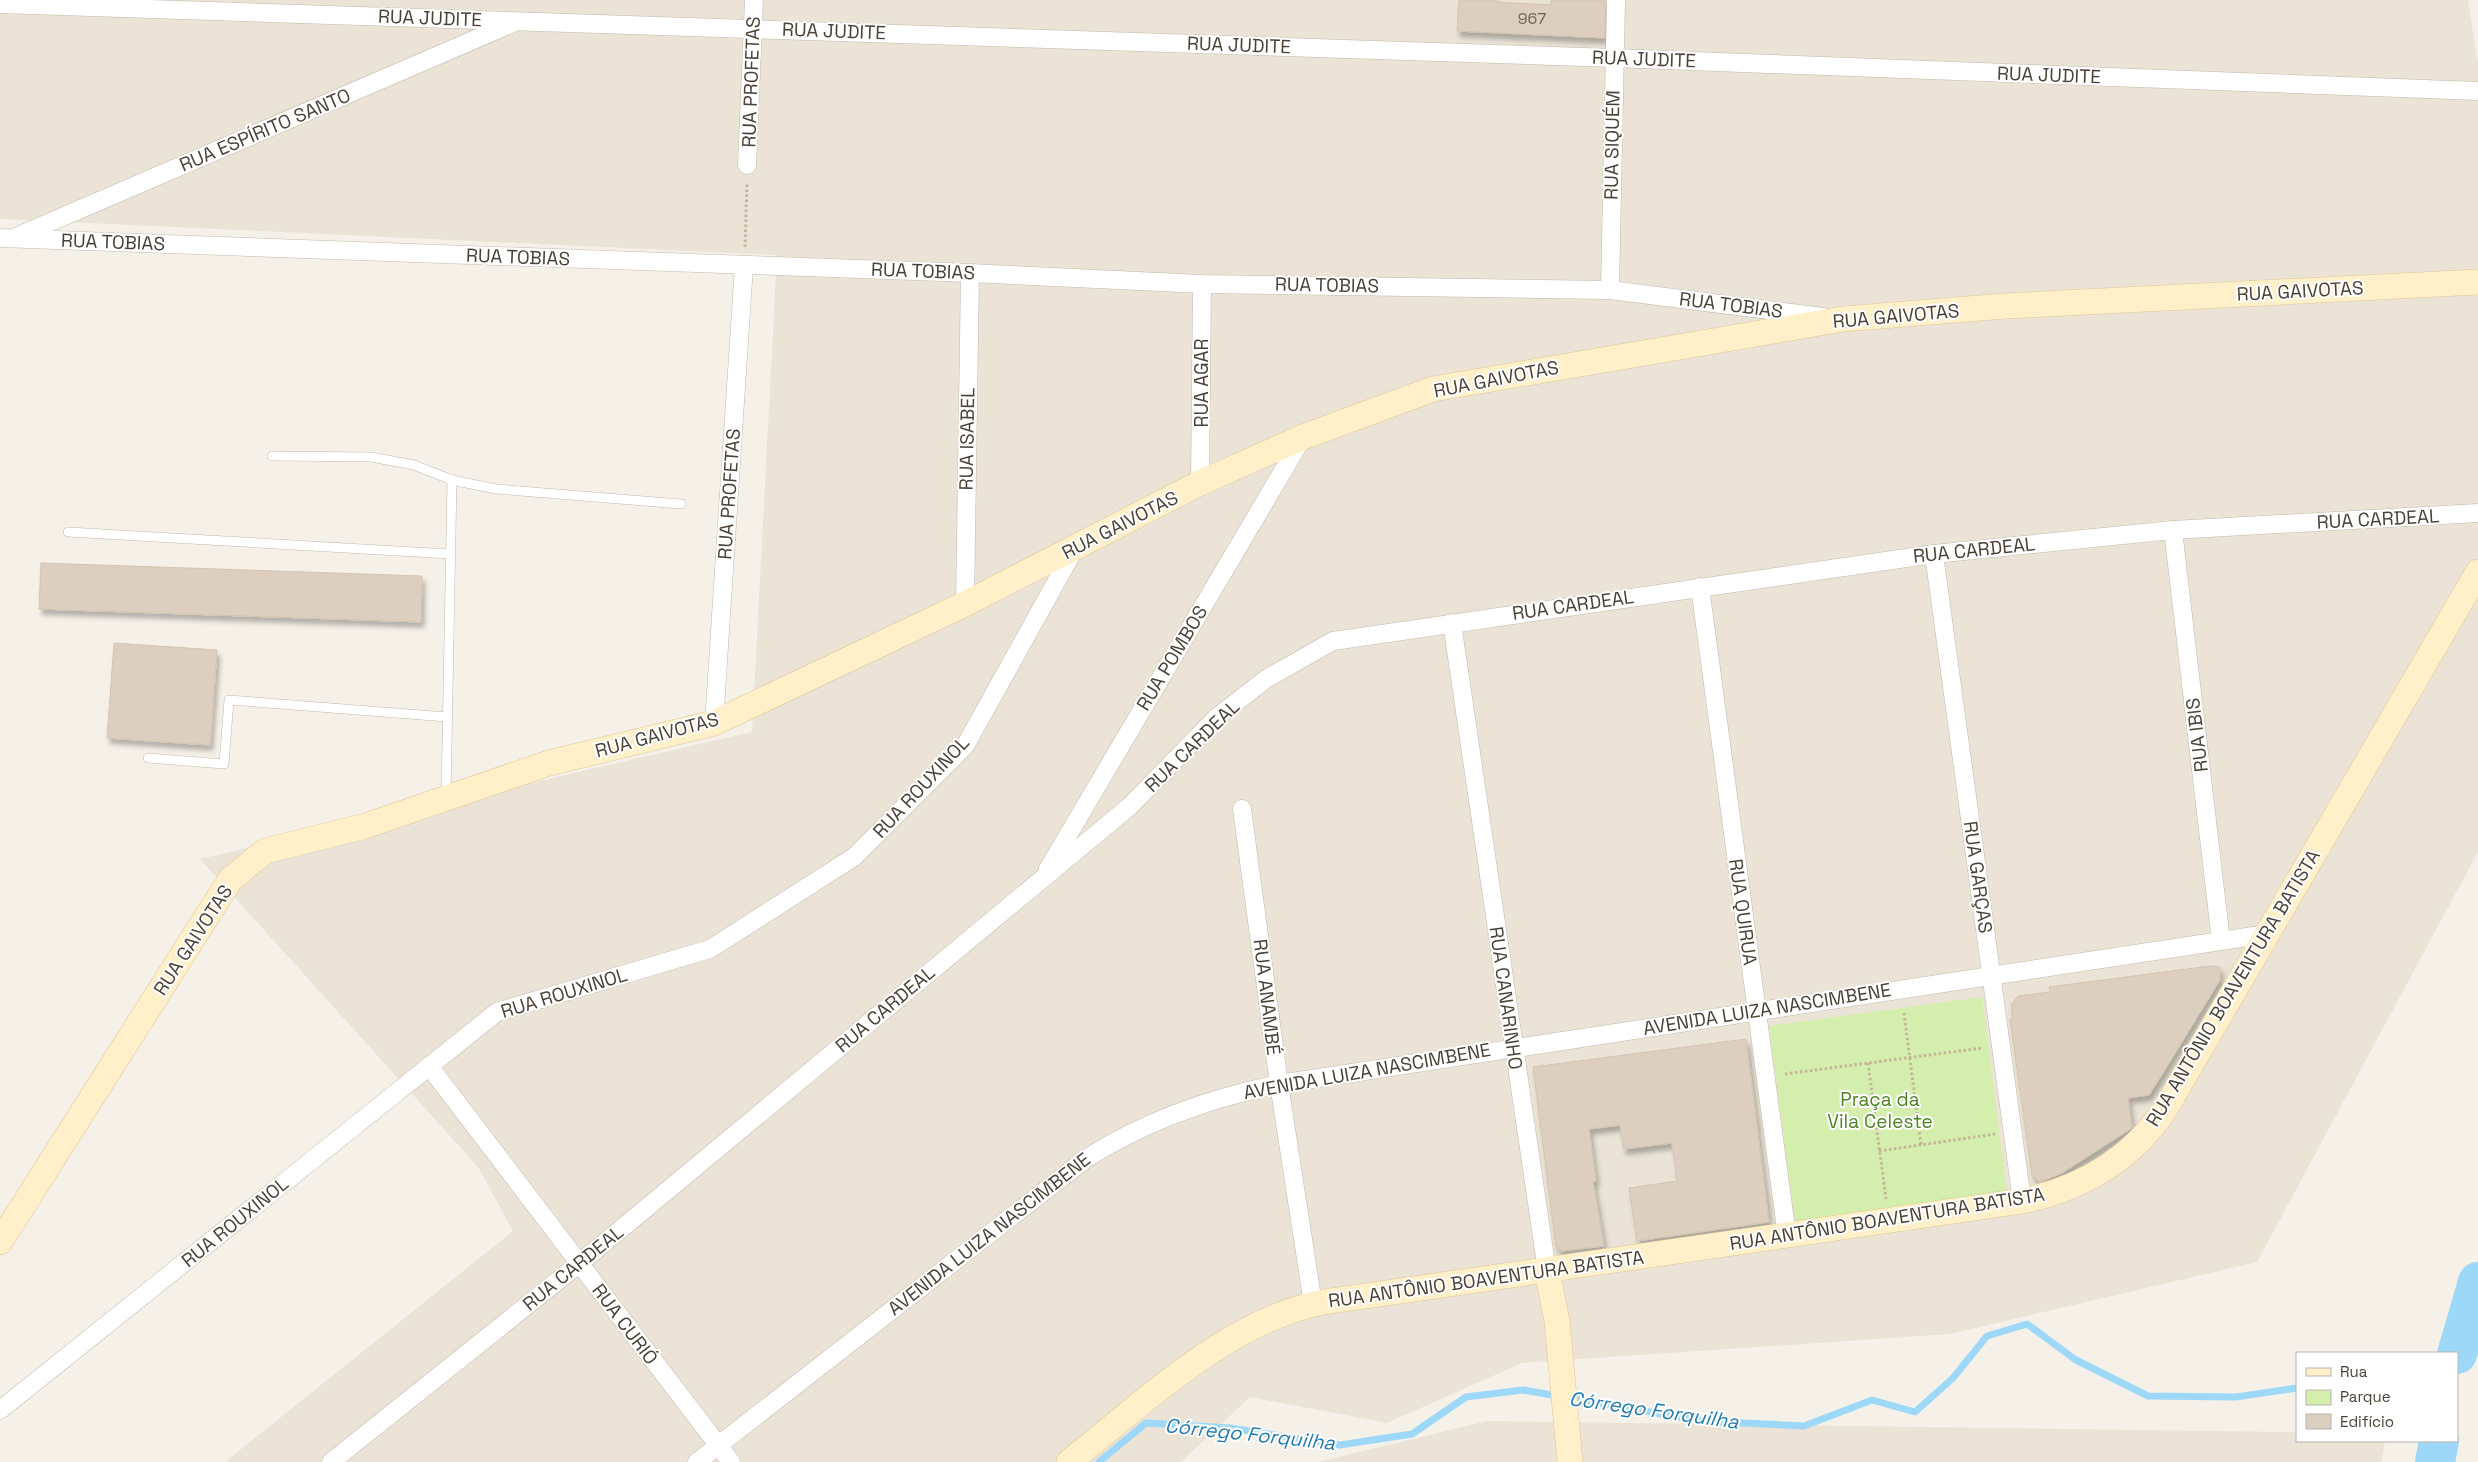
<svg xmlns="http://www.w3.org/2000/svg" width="2478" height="1462" font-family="'Space Grotesk',sans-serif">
<defs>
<filter id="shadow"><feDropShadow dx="3" dy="5.5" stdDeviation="2.5" flood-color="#0004"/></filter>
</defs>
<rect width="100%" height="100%" fill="#f6f1e8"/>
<!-- residential -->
<g fill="#eae3d6">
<polygon points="0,0 2468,0 2478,63 2478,852 2257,1262 1950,1334 1522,1363 1387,1423 1250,1397 1181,1462 225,1462 513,1231 478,1167 200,859 752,732 777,255 0,219"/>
<polygon points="1487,1421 2297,1432 2297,1441 2385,1441 2382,1462 1318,1462"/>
</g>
<!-- green -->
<polygon fill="#d4efad" points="1982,997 2007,1192 1795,1221 1769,1026"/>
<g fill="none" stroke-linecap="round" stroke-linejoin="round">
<!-- stream -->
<polyline stroke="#9ed8f9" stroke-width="7" points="1099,1462 1146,1423 1230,1428 1340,1445 1412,1434 1466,1397 1523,1390 1702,1421 1804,1426 1872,1400 1915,1412 1953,1378 1987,1336 2027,1324 2076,1360 2148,1396 2236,1397 2297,1388"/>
<!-- river -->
<g stroke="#9ed8f9" stroke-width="40">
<polyline points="2457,1354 2478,1282"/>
<polyline points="2435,1462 2439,1441"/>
</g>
</g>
<!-- building -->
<g fill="#dccfbf" stroke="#d5c4af" filter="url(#shadow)">
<polygon points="1459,0 1496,0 1496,2 1551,5 1551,0 1605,0 1605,38 1457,31"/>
<polygon points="41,563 422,576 421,622 39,609"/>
<polygon points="114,643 217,650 210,745 107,738"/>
<polygon points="2210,966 2220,967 2220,980 2163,1073 2149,1095 2128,1098 2132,1128 2062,1173 2040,1182 2032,1175 2010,1019 2013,1018 2011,1005 2018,996 2050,992 2049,987"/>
<polygon points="1746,1039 1769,1222 1637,1241 1629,1188 1677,1181 1672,1143 1624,1149 1620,1125 1589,1129 1596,1181 1593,1182 1604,1246 1562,1251 1556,1247 1533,1067"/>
</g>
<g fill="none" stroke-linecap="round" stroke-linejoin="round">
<!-- lane casing -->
<g stroke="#c3b9aa" stroke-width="10">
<g id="lane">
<polyline points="272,456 371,457 414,465 452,480 496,489 681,504"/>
<polyline points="68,532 450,554"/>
<polyline points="148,758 224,764 229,700 447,717"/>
<polyline points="446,797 452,480"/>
</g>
</g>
<!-- street casing -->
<g stroke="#c3b9aa" stroke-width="19">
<g id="street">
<polyline points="0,4 1613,58 2478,91"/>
<polyline points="747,165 754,0"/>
<polyline points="18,236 513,23"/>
<polyline points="0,238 970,273 1202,284 1610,290 1823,317"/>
<polyline points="1610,290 1616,0"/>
<polyline points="1200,483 1202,284"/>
<polyline points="2173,530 2221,941"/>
<polyline points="1934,554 2022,1201"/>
<polyline points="1700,587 1787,1236"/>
<polyline points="965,604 970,273"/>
<polyline points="1452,623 1547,1271"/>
<polyline points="714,723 744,265"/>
<polyline points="1242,809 1279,1084 1313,1304"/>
<polyline points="1048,869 1303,437"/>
<polyline points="429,1066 731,1462"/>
<polyline points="0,1410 497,1012 710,949 854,857 965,746 1075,548"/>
<polyline points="331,1462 580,1263 1130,806 1217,717 1266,679 1333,641 1934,554 2173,530 2478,513"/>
<path d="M697 1462 1087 1158C1147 1120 1210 1098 1279 1084L2267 934"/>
</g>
</g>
<!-- secondary casing -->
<g stroke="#dec795" stroke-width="26">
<g id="secondary">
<polyline points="0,1242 230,880 265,851 365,826 549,763 714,723 965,604 1200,483 1303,437 1433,389 1843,319 2005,306 2478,282"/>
<polyline points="1547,1271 1557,1321 1570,1462"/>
<path d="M1069 1462C1144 1403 1228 1320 1324 1302L2022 1201C2080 1189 2130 1160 2164 1111L2478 572"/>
</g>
</g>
<!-- path -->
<g stroke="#c6b499" stroke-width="3" stroke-dasharray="2.5 2.5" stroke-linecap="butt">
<polyline points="745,247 747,183"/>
<polyline points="1904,1013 1921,1145"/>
<polyline points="1868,1063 1886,1199"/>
<polyline points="1785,1074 1982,1048"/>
<polyline points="1879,1151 1995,1134"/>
</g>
<!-- lane -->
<use href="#lane" stroke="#fff" stroke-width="9"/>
<!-- street -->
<use href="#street" stroke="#fff" stroke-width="18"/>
<!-- secondary -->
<use href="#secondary" stroke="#fff0c9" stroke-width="25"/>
</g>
<g text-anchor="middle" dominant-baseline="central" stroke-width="4" stroke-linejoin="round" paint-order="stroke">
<!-- number labels -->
<g font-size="16" fill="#6f6458">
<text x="1532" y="18">967</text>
</g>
<!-- street labels -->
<g font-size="19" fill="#4b4136" stroke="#fff">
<text transform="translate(430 18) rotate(2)">RUA JUDITE</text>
<text transform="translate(834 31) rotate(2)">RUA JUDITE</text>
<text transform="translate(1239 45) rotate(2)">RUA JUDITE</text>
<text transform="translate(1644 59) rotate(2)">RUA JUDITE</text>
<text transform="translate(2049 75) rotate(2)">RUA JUDITE</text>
<text transform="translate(751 82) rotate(-88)">RUA PROFETAS</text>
<text transform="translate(265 130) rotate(-23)">RUA ESPÍRITO SANTO</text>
<text transform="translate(1612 145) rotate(-89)">RUA SIQUÉM</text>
<text transform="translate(113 242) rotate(2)">RUA TOBIAS</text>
<text transform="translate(518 257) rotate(2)">RUA TOBIAS</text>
<text transform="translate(923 271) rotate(2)">RUA TOBIAS</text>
<text transform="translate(1327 285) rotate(1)">RUA TOBIAS</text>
<text transform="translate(2300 291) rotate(-3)">RUA GAIVOTAS</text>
<text transform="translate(1731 305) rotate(7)">RUA TOBIAS</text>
<text transform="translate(1896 316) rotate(-5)">RUA GAIVOTAS</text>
<text transform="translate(1496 379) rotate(-11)">RUA GAIVOTAS</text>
<text transform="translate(1201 383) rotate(-90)">RUA AGAR</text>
<text transform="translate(967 439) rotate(-89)">RUA ISABEL</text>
<text transform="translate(729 494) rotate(-86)">RUA PROFETAS</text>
<text transform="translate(2378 519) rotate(-3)">RUA CARDEAL</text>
<text transform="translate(1120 525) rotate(-27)">RUA GAIVOTAS</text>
<text transform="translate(1974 550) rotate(-6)">RUA CARDEAL</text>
<text transform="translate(1573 605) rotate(-8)">RUA CARDEAL</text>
<text transform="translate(1172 658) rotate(-59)">RUA POMBOS</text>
<text transform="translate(657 735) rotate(-15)">RUA GAIVOTAS</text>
<text transform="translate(2197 735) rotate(-97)">RUA IBIS</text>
<text transform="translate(1192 746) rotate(-44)">RUA CARDEAL</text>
<text transform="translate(921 787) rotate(-47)">RUA ROUXINOL</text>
<text transform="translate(1978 877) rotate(82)">RUA GARÇAS</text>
<text transform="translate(1743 912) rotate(82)">RUA QUIRUA</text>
<text transform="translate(193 940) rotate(-57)">RUA GAIVOTAS</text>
<text transform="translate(2233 988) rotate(-59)">RUA ANTÔNIO BOAVENTURA BATISTA</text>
<text transform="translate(564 993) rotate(-17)">RUA ROUXINOL</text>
<text transform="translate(1267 997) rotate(83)">RUA ANAMBÉ</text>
<text transform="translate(1506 998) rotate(82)">RUA CANARINHO</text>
<text transform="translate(885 1009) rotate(-40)">RUA CARDEAL</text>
<text transform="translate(1767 1009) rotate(-9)">AVENIDA LUIZA NASCIMBENE</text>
<text transform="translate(1367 1071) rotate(-10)">AVENIDA LUIZA NASCIMBENE</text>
<text transform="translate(1887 1219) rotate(-9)">RUA ANTÔNIO BOAVENTURA BATISTA</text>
<text transform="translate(235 1222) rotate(-39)">RUA ROUXINOL</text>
<text transform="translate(989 1234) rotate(-38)">AVENIDA LUIZA NASCIMBENE</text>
<text transform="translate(573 1268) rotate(-39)">RUA CARDEAL</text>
<text transform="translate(1486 1279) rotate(-8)">RUA ANTÔNIO BOAVENTURA BATISTA</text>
<text transform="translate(625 1324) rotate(53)">RUA CURIÓ</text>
</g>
<!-- park labels -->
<g font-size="19" fill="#4b8421" stroke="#fff">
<text x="1880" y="1099">Praça da<tspan x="1880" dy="22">Vila Celeste</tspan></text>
</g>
<!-- water labels -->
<g font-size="20" font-style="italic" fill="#1f7bb2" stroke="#fff">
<text transform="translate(1654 1410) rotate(8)">Córrego Forquilha</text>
<text transform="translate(1250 1434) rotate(6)">Córrego Forquilha</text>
</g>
</g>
<!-- legend -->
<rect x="2296" y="1352" width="162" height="90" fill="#ffffff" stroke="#b7b3af"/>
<rect x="2306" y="1368" width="25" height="8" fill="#fff0c9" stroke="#b7b3af"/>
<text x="2340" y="1377" font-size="15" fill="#4b4136">Rua</text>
<rect x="2306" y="1390" width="25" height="15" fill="#d4efad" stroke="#b7b3af"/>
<text x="2340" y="1402" font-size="15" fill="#4b4136">Parque</text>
<rect x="2306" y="1414" width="25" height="15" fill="#dccfbf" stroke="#b7b3af"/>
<text x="2340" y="1427" font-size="15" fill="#4b4136">Edifício</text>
</svg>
